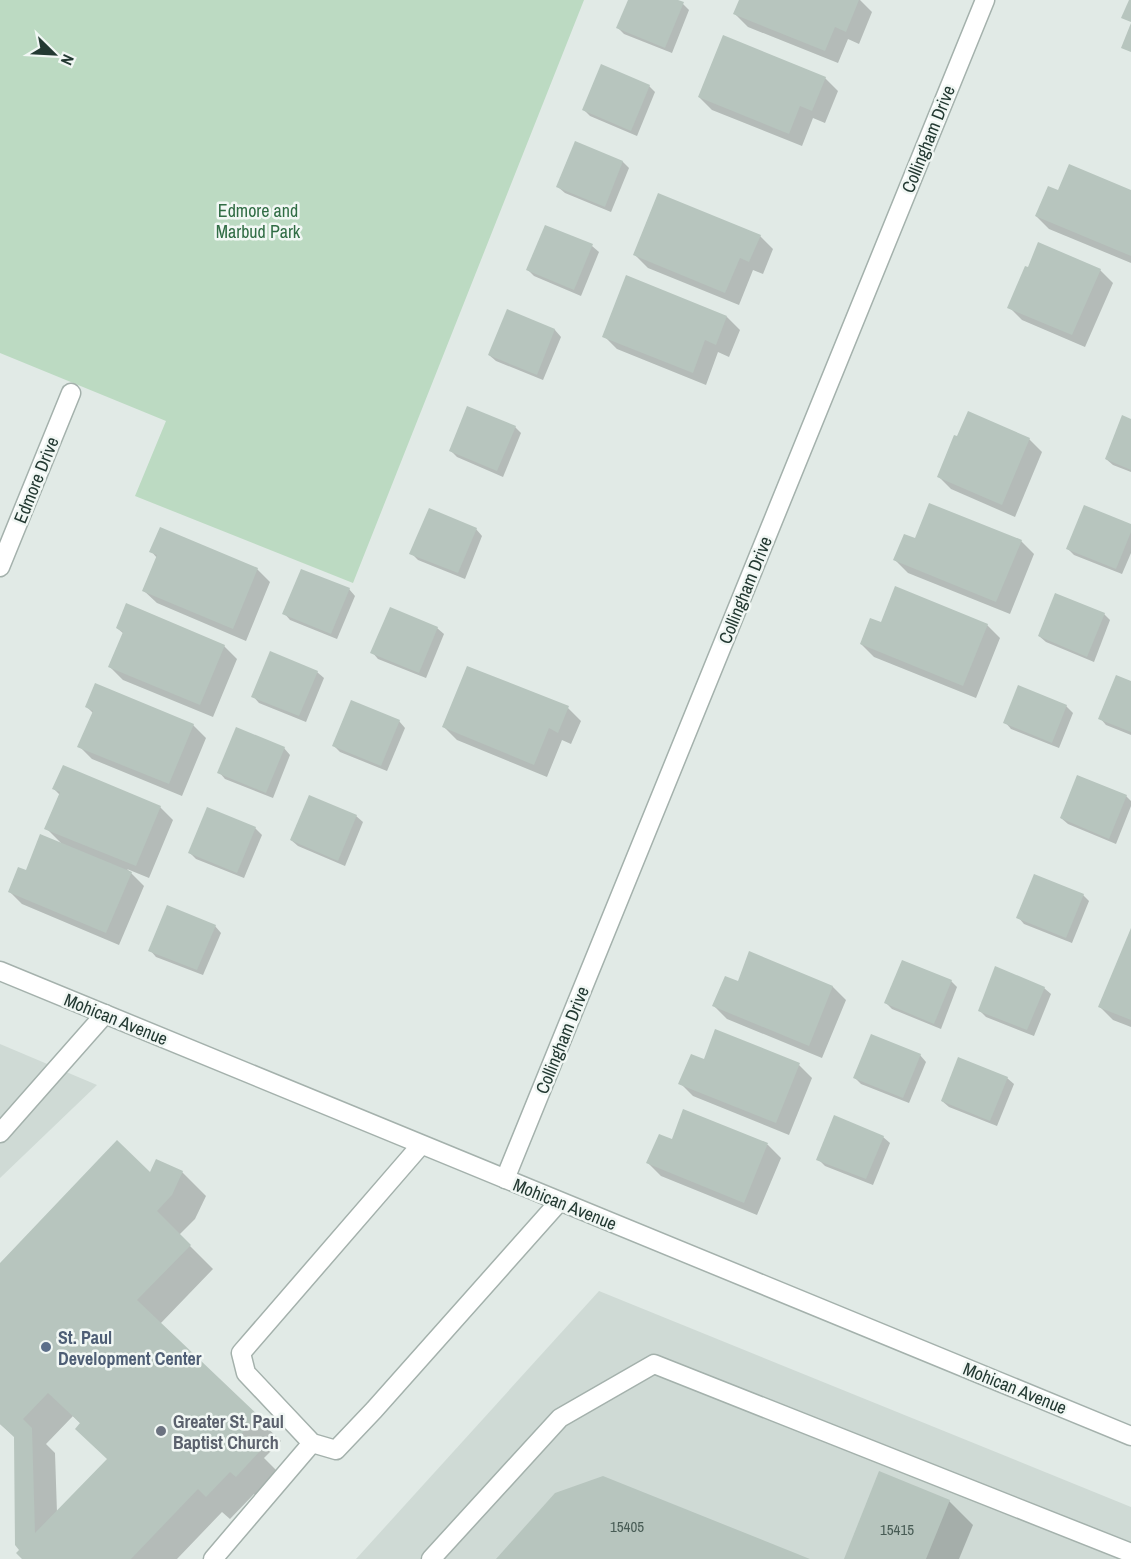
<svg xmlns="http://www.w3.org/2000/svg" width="1131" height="1559" font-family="'Archivo Narrow',sans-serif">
<rect width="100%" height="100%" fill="#e1eae6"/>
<!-- built -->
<g fill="#cfdad5">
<polygon points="0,1044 97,1085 0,1178"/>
<polygon points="599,1291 1131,1507 1131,1559 356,1559"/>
</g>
<!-- green -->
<polygon fill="#bcdac2" points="0,0 584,0 353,583 135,496 166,421 0,353"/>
<!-- shadow -->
<g fill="#0003" fill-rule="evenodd">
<polygon points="629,0 674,0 683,4 689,10 672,53 624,34 618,28"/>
<polygon points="740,0 860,0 872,12 859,44 848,39 838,63 748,27 735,14"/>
<polygon points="825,78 838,91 825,123 813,118 802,146 712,110 699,97"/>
<polygon points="649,86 655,92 637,136 590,116 584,110"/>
<polygon points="576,143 623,162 629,168 611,212 565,193 558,187"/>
<polygon points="1131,191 1131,263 1049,229 1036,216"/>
<polygon points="760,236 773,249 763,274 753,270 739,305 648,268 635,255"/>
<polygon points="592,246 599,252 581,296 534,276 528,270"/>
<polygon points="1100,270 1113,283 1085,347 1022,320 1009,307"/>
<polygon points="508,311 555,330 561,337 543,380 496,361 489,355"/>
<polygon points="727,317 740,330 729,357 718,352 706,385 617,349 604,336"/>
<polygon points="1131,420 1131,472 1113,465 1106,459"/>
<polygon points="515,427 521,433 503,477 457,457 451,451"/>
<polygon points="1029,439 1042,452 1015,517 951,489 938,476"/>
<polygon points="1131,525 1131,553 1122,574 1074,555 1068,549"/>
<polygon points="476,529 482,536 465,579 418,560 411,553"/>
<polygon points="1021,541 1034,554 1010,614 908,573 895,560"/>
<polygon points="151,551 257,569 270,582 246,641 157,603 143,590 157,558"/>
<polygon points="349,589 355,596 337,639 290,620 284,613"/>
<polygon points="1104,614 1110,620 1094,662 1046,642 1039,636"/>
<polygon points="882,624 987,625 1000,638 976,698 874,657 861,644"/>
<polygon points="117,628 224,646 237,659 213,717 123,680 110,667 124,634"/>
<polygon points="437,628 444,634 426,678 378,659 372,652"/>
<polygon points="317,672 324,678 306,722 259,703 253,696"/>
<polygon points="1131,683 1131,735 1106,725 1100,718"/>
<polygon points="1019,687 1066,706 1073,713 1059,748 1011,729 1005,722"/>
<polygon points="87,707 193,725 206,738 182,796 92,759 79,746 93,713"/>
<polygon points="568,708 581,721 571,744 562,740 547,777 457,740 444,727"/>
<polygon points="399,721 405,728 387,771 340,752 334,746"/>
<polygon points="284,748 290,755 273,798 225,779 219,772"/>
<polygon points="54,789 160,807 173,820 149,878 127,869 144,886 119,945 22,904 9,891 27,872 62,844 46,828 60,795"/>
<polygon points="1126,796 1131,801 1131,806 1116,844 1068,824 1061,818"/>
<polygon points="356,816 363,822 345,866 298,846 291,840"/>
<polygon points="255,828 262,835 244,878 196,859 190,853"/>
<polygon points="1083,895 1089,901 1072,943 1024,924 1018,917"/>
<polygon points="215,926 221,933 203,975 156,957 150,950"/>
<polygon points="1131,932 1131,1027 1113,1020 1100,1007"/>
<polygon points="750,953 833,987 846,1000 822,1058 727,1019 714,1006 739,983"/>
<polygon points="951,981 957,987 941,1029 892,1009 886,1003"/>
<polygon points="1044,988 1051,994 1034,1036 986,1017 980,1011"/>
<polygon points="920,1055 926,1062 909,1103 861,1084 855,1078"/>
<polygon points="799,1065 812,1078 789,1135 693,1096 680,1083"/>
<polygon points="1007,1078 1014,1084 997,1126 949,1107 942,1101"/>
<polygon points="684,1111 768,1145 781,1158 757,1215 661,1176 648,1163 673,1141"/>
<polygon points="883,1137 890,1143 873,1185 825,1166 818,1159"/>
<path d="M182 1172 206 1196 195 1219 179 1235 213 1269 160 1324 281 1441 264 1458 282 1476 260 1499 254 1494 230 1519 222 1512 177 1559H24L21 1550 15 1437 0 1424V1265L151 1174ZM73 1416 81 1424 108 1459 57 1513 55 1453 46 1444Z"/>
<polygon points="949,1501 973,1525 959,1559 846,1559"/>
</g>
<!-- building -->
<g fill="#b7c5be" fill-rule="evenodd">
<polygon points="628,0 678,0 684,2 665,48 616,28"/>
<polygon points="739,0 859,0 846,32 835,27 825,51 733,14"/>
<polygon points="1129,0 1131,0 1131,22 1121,18"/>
<polygon points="1131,23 1131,52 1121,48"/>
<polygon points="723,35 826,77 812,111 800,106 789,134 698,97"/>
<polygon points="601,64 650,85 631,131 582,110"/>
<polygon points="575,141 623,161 605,207 556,187"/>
<polygon points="1069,164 1131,190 1131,256 1035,216 1048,186 1058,190"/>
<polygon points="658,193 761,235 749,262 740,258 725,293 633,255"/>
<polygon points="545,225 593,244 574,290 526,270"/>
<polygon points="1038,242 1101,269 1072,335 1007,308 1025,266 1028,267"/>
<polygon points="626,275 727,316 716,345 705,340 693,373 602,337"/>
<polygon points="507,309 555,329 537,375 488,355"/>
<polygon points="467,406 516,426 497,471 449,451"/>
<polygon points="968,411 1030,438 1002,505 937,477 954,435 957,436"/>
<polygon points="1122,415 1131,419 1131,470 1105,459"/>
<polygon points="929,503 1022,540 996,602 893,560 904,534 915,538"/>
<polygon points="1084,505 1131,524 1131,532 1116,569 1066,549"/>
<polygon points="429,508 477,528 458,573 409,554"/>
<polygon points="160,527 258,568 233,629 142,591 157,555 149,552"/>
<polygon points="301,569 350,588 331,634 282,614"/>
<polygon points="895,586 988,624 963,686 860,644 870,618 881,622"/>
<polygon points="1055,593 1105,613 1087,657 1038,636"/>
<polygon points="126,603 225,645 200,705 108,667 123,632 116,628"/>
<polygon points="390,607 438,627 419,673 370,653"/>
<polygon points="270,651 318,671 299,716 251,697"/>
<polygon points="467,666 569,706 558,733 549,728 534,765 442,727"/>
<polygon points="1116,675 1131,681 1131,732 1098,719"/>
<polygon points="95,683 194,724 169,784 77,747 93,711 85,707"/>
<polygon points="1018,685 1067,705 1052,743 1003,723"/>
<polygon points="351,700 400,720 381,766 332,746"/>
<polygon points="236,727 285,747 266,793 217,773"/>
<polygon points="63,765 161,806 136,866 44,829 60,792 52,789"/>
<polygon points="1077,775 1127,795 1109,839 1060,818"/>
<polygon points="309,795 357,815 338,861 290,840"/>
<polygon points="207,807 256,827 237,873 188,853"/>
<polygon points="40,834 132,872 106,933 8,892 18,867 26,870"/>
<polygon points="1034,874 1084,894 1066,938 1016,918"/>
<polygon points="167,905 216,925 197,970 148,951"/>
<polygon points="1131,928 1131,1020 1098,1007"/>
<polygon points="749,951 833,986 809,1046 712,1006 725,976 738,981"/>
<polygon points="902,960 952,980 934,1024 884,1003"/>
<polygon points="995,966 1045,987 1027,1030 978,1011"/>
<polygon points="715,1029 800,1063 776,1123 678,1084 691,1054 704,1059"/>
<polygon points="871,1034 921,1054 903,1098 853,1078"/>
<polygon points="958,1057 1008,1077 990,1121 941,1101"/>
<polygon points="683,1109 768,1143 744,1203 646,1163 659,1134 672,1139"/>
<polygon points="834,1115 884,1136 866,1179 816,1160"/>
<path d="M117 1140 150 1172 156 1159 183 1171 172 1195 157 1211 191 1245 137 1300 259 1416 241 1434 260 1451 236 1477 230 1472 206 1497 198 1489 131 1559H22L16 1553 19 1550 15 1545 14 1437 0 1424V1263ZM48 1393 80 1423 75 1429 107 1459 35 1533 32 1428 23 1419Z"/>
<polygon points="879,1471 950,1500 926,1559 844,1559"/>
<polygon points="603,1476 810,1559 496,1559 555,1493"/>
</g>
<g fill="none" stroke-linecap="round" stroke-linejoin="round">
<!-- lane casing -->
<g stroke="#a4b1ac" stroke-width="21">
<g id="lane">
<polyline points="0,1133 105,1014"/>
<polyline points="421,1145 241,1353 246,1373 312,1443 336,1450 374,1410 559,1202"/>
<polyline points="213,1559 312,1443"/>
<polyline points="431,1559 560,1418 654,1364 1131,1553"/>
</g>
</g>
<!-- street casing -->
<g stroke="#a4b1ac" stroke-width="21">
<g id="street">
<polyline points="0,567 71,393"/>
<polyline points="0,971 1131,1436"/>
<polyline points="505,1179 985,0"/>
</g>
</g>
<!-- lane -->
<use href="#lane" stroke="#fff" stroke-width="18"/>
<!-- street -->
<use href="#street" stroke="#fff" stroke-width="18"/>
</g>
<!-- markers -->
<circle fill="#5c6f8a" stroke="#f1f7f4" stroke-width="2" cx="46" cy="1347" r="6"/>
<circle fill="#6b7280" stroke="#f1f7f4" stroke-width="2" cx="161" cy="1431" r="6"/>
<g text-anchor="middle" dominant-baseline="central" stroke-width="5" stroke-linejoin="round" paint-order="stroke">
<!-- number labels -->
<g font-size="15" fill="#485c55">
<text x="627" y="1526">15405</text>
<text x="897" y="1529">15415</text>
</g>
<!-- street labels -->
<g font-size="18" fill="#233932" stroke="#f1f7f4">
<text transform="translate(928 139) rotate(-68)">Collingham Drive</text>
<text transform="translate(36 480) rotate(-68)">Edmore Drive</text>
<text transform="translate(745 590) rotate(-68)">Collingham Drive</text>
<text transform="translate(116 1019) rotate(22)">Mohican Avenue</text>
<text transform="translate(562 1040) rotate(-68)">Collingham Drive</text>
<text transform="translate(565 1204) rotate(22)">Mohican Avenue</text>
<text transform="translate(1015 1388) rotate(22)">Mohican Avenue</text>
</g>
<!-- park labels -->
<g font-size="18" fill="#316d45" stroke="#f1f7f4">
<text x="258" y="210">Edmore and<tspan x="258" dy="21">Marbud Park</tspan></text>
</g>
<!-- service labels -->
<g font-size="18" font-weight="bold" fill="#4e5e75" stroke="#f1f7f4" text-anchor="start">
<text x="58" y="1337">St. Paul<tspan x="58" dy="21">Development Center</tspan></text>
</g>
<!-- worship labels -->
<g font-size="18" font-weight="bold" fill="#5b616d" stroke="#f1f7f4" text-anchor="start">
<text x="173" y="1421">Greater St. Paul<tspan x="173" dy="21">Baptist Church</tspan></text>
</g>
</g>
<!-- north arrow -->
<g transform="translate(54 54) rotate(114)" stroke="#f1f7f4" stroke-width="4.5" paint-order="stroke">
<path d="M0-4.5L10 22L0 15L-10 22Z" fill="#233932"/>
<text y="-9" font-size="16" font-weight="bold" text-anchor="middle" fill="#233932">N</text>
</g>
</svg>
